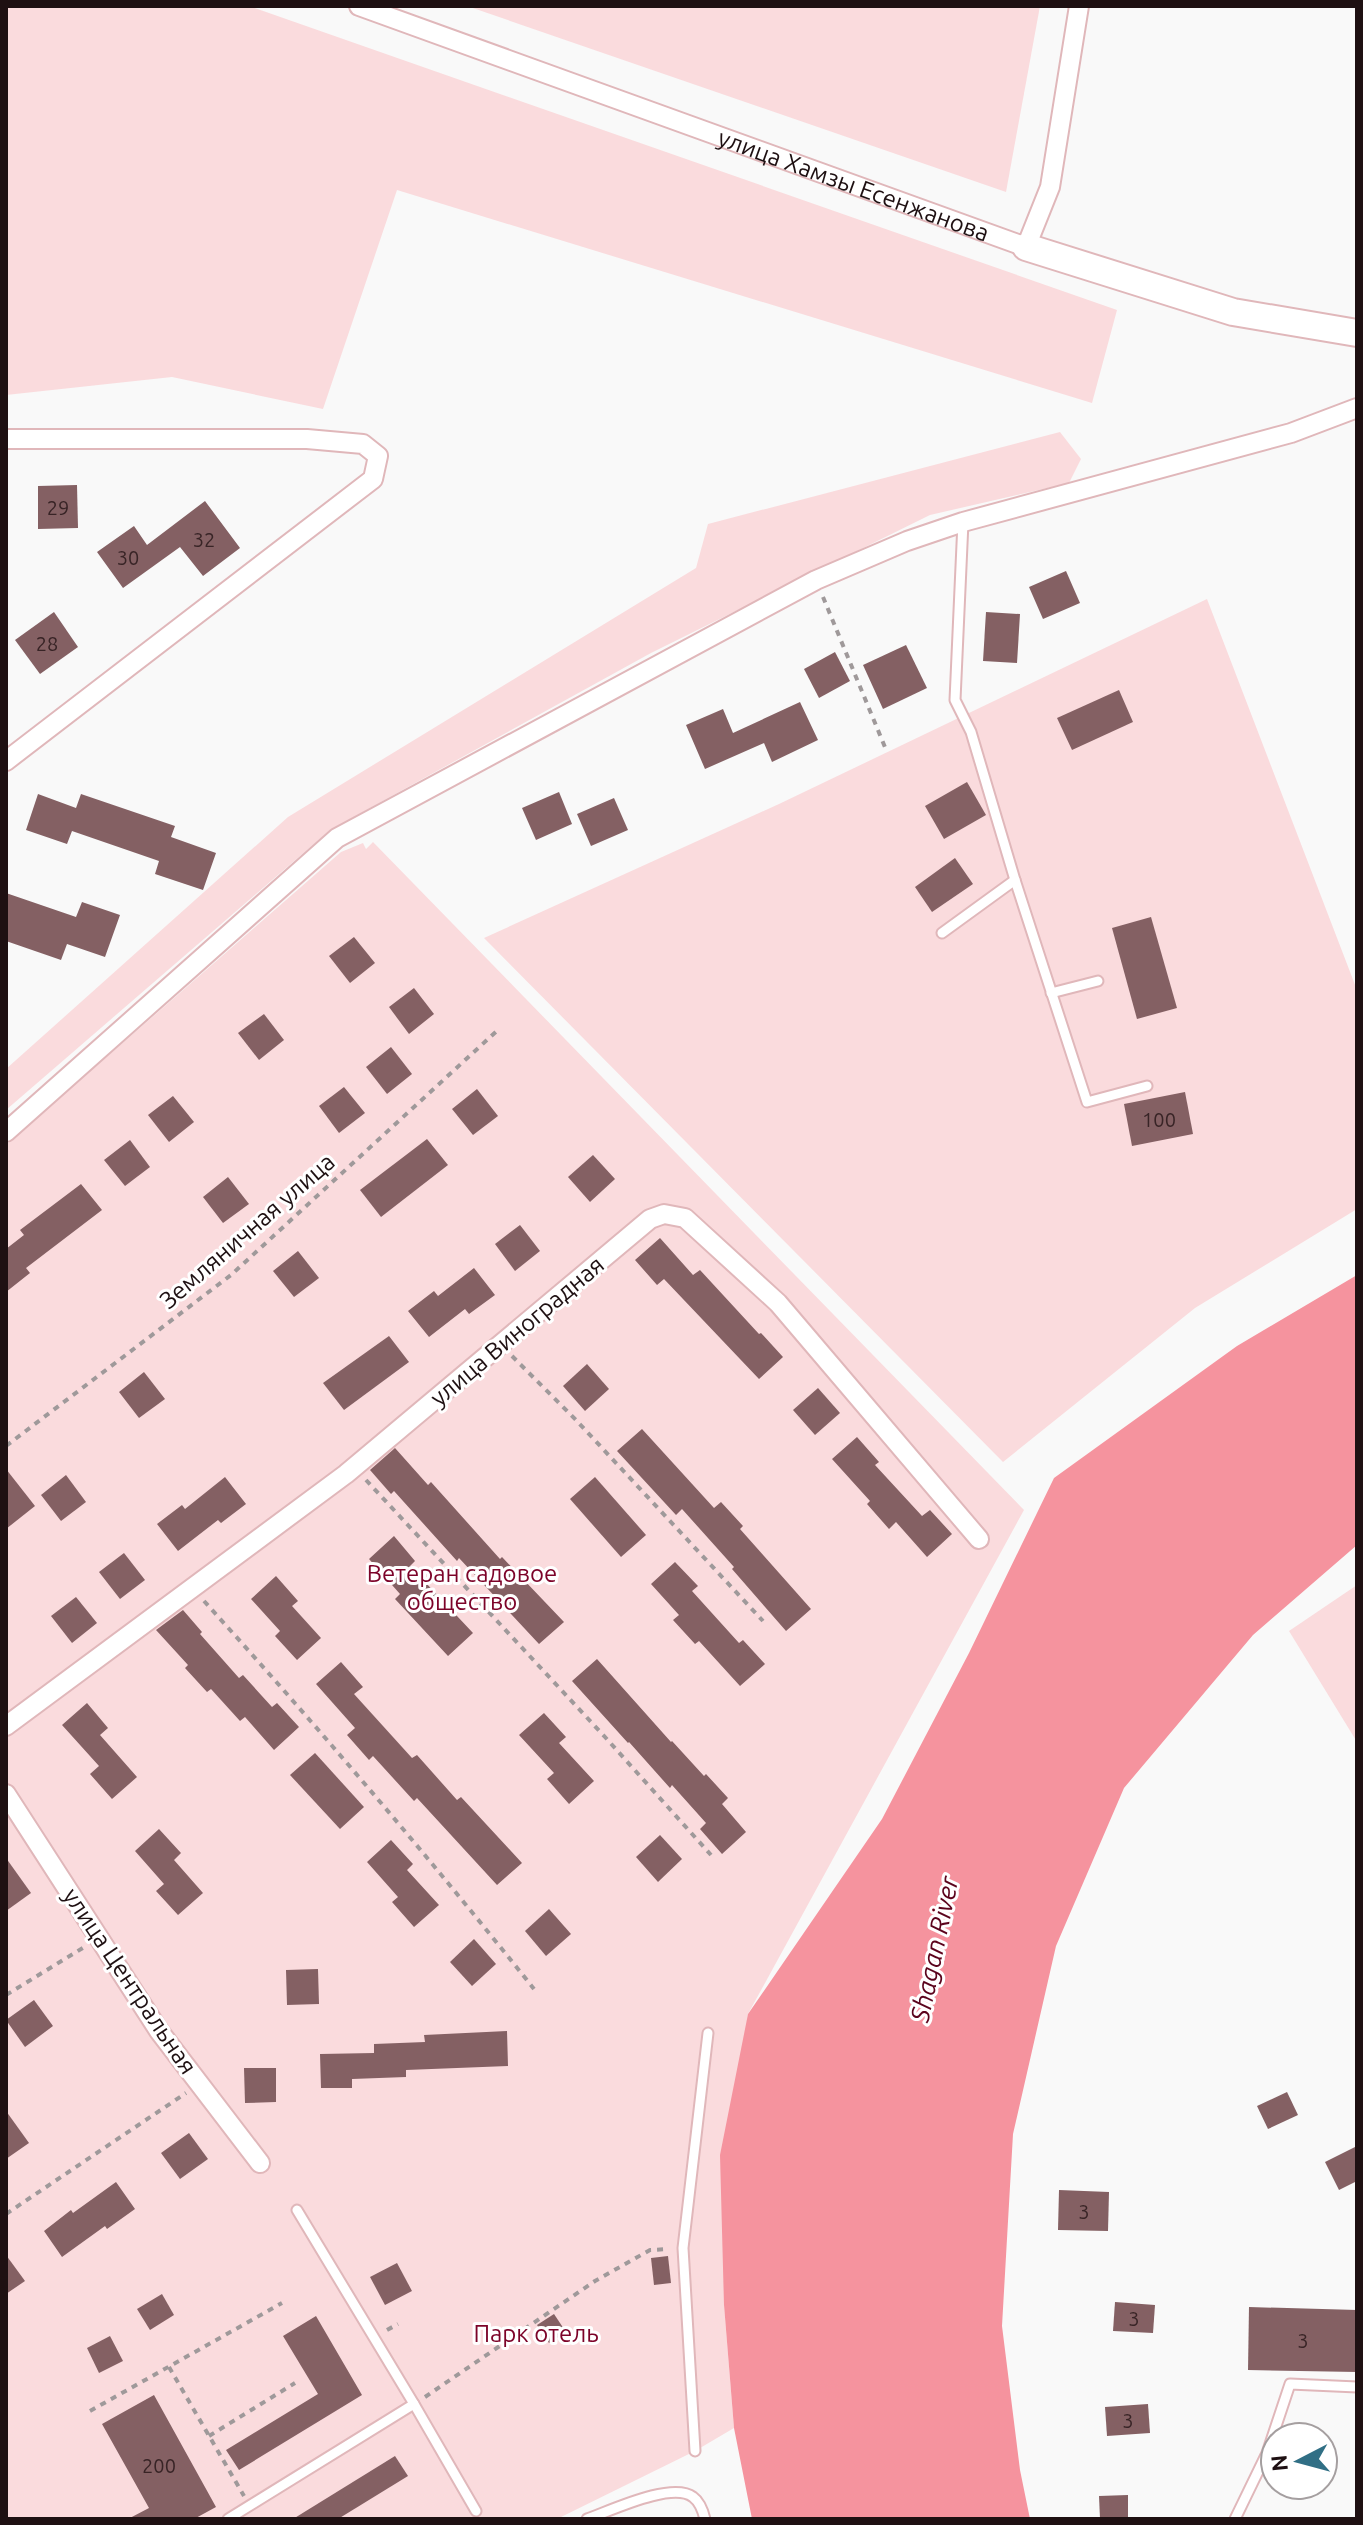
<svg xmlns="http://www.w3.org/2000/svg" width="1363" height="2525" font-family="Ubuntu,sans-serif">
<rect width="100%" height="100%" fill="#f9f9f9"/>
<!-- green -->
<g fill="#fadbdd">
<polygon points="6,6 249,6 1117,310 1092,403 397,190 323,409 172,377 6,395"/>
<polygon points="467,6 1040,6 1006,192"/>
<polygon points="1060,432 1081,459 1069,483 930,515 651,653 330,830 6,1110 6,1069 288,817 696,568 708,524"/>
<polygon points="1207,599 1357,990 1357,1209 1195,1308 1003,1462 484,938 779,804"/>
<polygon points="373,842 1024,1510 748,2014 724,2305 734,2428 695,2451 557,2519 6,2519 6,1145 341,852 363,843 366,849"/>
<polygon points="1357,1585 1357,1742 1289,1631"/>
</g>
<!-- water -->
<polygon fill="#f5939e" points="1357,1275 1357,1545 1253,1635 1124,1788 1056,1946 1013,2134 1002,2326 1020,2470 1030,2519 752,2519 734,2428 724,2305 720,2155 748,2014 882,1819 969,1653 1054,1478 1237,1346"/>
<!-- building -->
<g fill="#846063">
<polygon points="77,485 78,528 38,529 38,486"/>
<polygon points="205,501 240,548 203,576 180,547 123,588 97,552 134,526 147,545"/>
<polygon points="1066,571 1080,603 1043,619 1029,587"/>
<polygon points="54,612 78,647 40,674 15,640"/>
<polygon points="986,612 1020,614 1017,663 983,661"/>
<polygon points="906,645 927,688 883,709 863,665"/>
<polygon points="835,652 850,681 819,698 804,669"/>
<polygon points="1119,690 1133,722 1072,750 1057,718"/>
<polygon points="800,702 818,740 772,762 764,743 705,769 686,725 723,709 733,733"/>
<polygon points="967,782 986,815 944,839 925,806"/>
<polygon points="559,792 572,824 536,840 522,808"/>
<polygon points="38,794 76,808 81,794 175,826 171,837 216,853 203,890 155,874 159,861 72,831 67,844 26,830"/>
<polygon points="614,798 628,830 591,846 577,814"/>
<polygon points="955,858 973,884 932,912 915,887"/>
<polygon points="6,893 76,917 82,902 120,915 105,957 67,944 61,960 6,941"/>
<polygon points="1151,917 1177,1008 1137,1019 1112,928"/>
<polygon points="354,937 375,963 350,983 329,956"/>
<polygon points="414,988 434,1014 409,1034 389,1007"/>
<polygon points="264,1014 284,1040 259,1060 238,1033"/>
<polygon points="391,1047 412,1074 387,1094 366,1067"/>
<polygon points="344,1087 365,1113 339,1133 319,1106"/>
<polygon points="477,1089 498,1116 473,1135 452,1109"/>
<polygon points="1185,1092 1193,1134 1132,1146 1124,1104"/>
<polygon points="173,1096 194,1122 169,1142 148,1115"/>
<polygon points="427,1139 448,1165 381,1217 360,1190"/>
<polygon points="130,1140 150,1167 125,1186 104,1160"/>
<polygon points="593,1155 615,1179 590,1202 568,1177"/>
<polygon points="228,1177 249,1204 223,1223 203,1197"/>
<polygon points="81,1184 102,1210 26,1268 30,1273 6,1292 6,1249 24,1235 20,1230"/>
<polygon points="520,1225 540,1251 515,1271 495,1244"/>
<polygon points="660,1238 693,1275 700,1270 759,1334 761,1333 783,1357 759,1379 664,1279 657,1285 635,1260"/>
<polygon points="298,1251 319,1278 294,1297 273,1271"/>
<polygon points="474,1268 495,1295 469,1314 465,1309 429,1337 408,1311 434,1291 438,1296"/>
<polygon points="389,1336 409,1362 344,1410 323,1383"/>
<polygon points="587,1364 609,1389 585,1411 563,1386"/>
<polygon points="144,1372 165,1399 139,1418 119,1392"/>
<polygon points="818,1388 840,1413 815,1435 793,1410"/>
<polygon points="642,1429 714,1508 721,1502 743,1526 740,1529 811,1609 786,1631 732,1569 734,1567 682,1509 676,1515 617,1451"/>
<polygon points="857,1437 879,1462 875,1465 922,1516 930,1510 952,1534 927,1557 896,1522 889,1529 867,1504 870,1501 832,1459"/>
<polygon points="395,1448 428,1485 431,1482 500,1559 502,1557 564,1622 539,1644 459,1558 457,1561 394,1491 391,1494 370,1470"/>
<polygon points="6,1469 35,1506 6,1529"/>
<polygon points="66,1475 86,1502 61,1521 41,1495"/>
<polygon points="225,1477 246,1504 221,1523 218,1520 178,1551 157,1524 182,1505 185,1509"/>
<polygon points="595,1477 646,1535 621,1557 570,1499"/>
<polygon points="394,1536 415,1561 410,1566 473,1633 448,1656 395,1599 400,1594 369,1559"/>
<polygon points="124,1553 145,1580 120,1599 99,1572"/>
<polygon points="675,1562 698,1586 692,1591 739,1643 743,1640 765,1664 740,1686 699,1641 695,1644 673,1620 679,1615 651,1584"/>
<polygon points="276,1576 298,1601 292,1606 321,1638 297,1660 275,1636 280,1631 251,1599"/>
<polygon points="76,1597 97,1623 72,1643 51,1616"/>
<polygon points="183,1610 202,1632 200,1634 239,1678 243,1675 272,1707 277,1703 299,1727 274,1750 245,1717 240,1721 211,1689 207,1692 185,1668 188,1665 156,1630"/>
<polygon points="597,1659 671,1742 672,1741 704,1776 706,1774 728,1798 722,1804 746,1832 722,1854 700,1829 706,1823 672,1785 670,1788 629,1742 628,1743 572,1681"/>
<polygon points="341,1662 363,1687 354,1694 412,1758 417,1755 457,1800 461,1797 522,1863 497,1885 417,1798 414,1801 373,1756 369,1760 347,1735 355,1728 316,1684"/>
<polygon points="87,1703 108,1728 100,1735 137,1777 112,1799 90,1774 99,1766 62,1725"/>
<polygon points="544,1713 566,1737 559,1743 594,1781 569,1804 547,1779 554,1773 519,1735"/>
<polygon points="315,1753 364,1807 340,1829 290,1775"/>
<polygon points="159,1829 181,1853 174,1860 203,1893 178,1915 156,1891 164,1884 135,1851"/>
<polygon points="660,1835 682,1859 658,1882 636,1857"/>
<polygon points="391,1840 413,1864 407,1870 439,1905 414,1927 392,1902 398,1897 367,1862"/>
<polygon points="6,1858 31,1893 6,1911"/>
<polygon points="549,1909 571,1934 546,1956 525,1931"/>
<polygon points="474,1939 496,1964 472,1986 450,1962"/>
<polygon points="318,1969 319,2004 287,2005 286,1970"/>
<polygon points="34,2000 53,2026 25,2047 6,2020"/>
<polygon points="507,2031 508,2066 406,2070 406,2077 352,2079 352,2088 321,2088 320,2054 374,2053 374,2044 425,2042 424,2035"/>
<polygon points="244,2068 276,2068 276,2102 245,2103"/>
<polygon points="1287,2092 1298,2115 1268,2129 1257,2106"/>
<polygon points="6,2111 29,2143 6,2159"/>
<polygon points="189,2133 208,2159 180,2179 161,2153"/>
<polygon points="1357,2146 1357,2181 1339,2190 1325,2162"/>
<polygon points="116,2182 135,2209 107,2229 105,2226 62,2257 44,2231 71,2210 73,2213"/>
<polygon points="1059,2190 1109,2192 1108,2231 1058,2230"/>
<polygon points="6,2255 25,2281 6,2294"/>
<polygon points="668,2256 671,2283 654,2285 651,2258"/>
<polygon points="397,2263 412,2291 385,2305 370,2277"/>
<polygon points="162,2294 174,2315 150,2330 137,2309"/>
<polygon points="1115,2302 1155,2305 1153,2333 1113,2331"/>
<polygon points="1249,2307 1357,2310 1357,2372 1248,2370"/>
<polygon points="554,2314 566,2332 549,2343 537,2325"/>
<polygon points="316,2316 362,2395 239,2470 226,2450 318,2394 283,2336"/>
<polygon points="110,2336 123,2361 99,2373 87,2348"/>
<polygon points="154,2395 216,2507 194,2519 128,2519 149,2508 102,2424"/>
<polygon points="1148,2404 1150,2433 1107,2436 1105,2407"/>
<polygon points="395,2456 408,2476 338,2519 293,2519"/>
<polygon points="1128,2495 1128,2519 1100,2519 1099,2496"/>
</g>
<g fill="none" stroke-linecap="round" stroke-linejoin="round">
<!-- lane casing -->
<g stroke="#e0b7ba" stroke-width="13">
<g id="lane">
<polyline points="963,522 955,700 971,732 1015,880 1087,1102 1147,1086"/>
<polyline points="942,933 1015,880"/>
<polyline points="1051,993 1098,981"/>
<polyline points="297,2210 414,2404 476,2511"/>
<polyline points="695,2451 683,2248 708,2033"/>
<polyline points="228,2519 414,2404"/>
<path d="M587 2519C610 2511 672 2481 693 2497 700 2502 703 2511 705 2519"/>
<polyline points="1235,2519 1267,2453 1290,2384 1357,2387"/>
</g>
</g>
<!-- street casing -->
<g stroke="#e0b7ba" stroke-width="22">
<g id="street">
<path id="s1" d="M359 6 1026 247 1050 187 1079 6"/>
<polyline points="6,439 307,439 363,444 378,456 373,479 6,761"/>
<polyline points="6,1132 337,838 816,580 907,541 963,522 1291,433 1357,408"/>
<polyline points="6,1726 346,1474 650,1219 664,1214 685,1218 778,1303 979,1539"/>
<polyline points="6,1794 159,2031 260,2163"/>
</g>
</g>
<!-- secondary casing -->
<g stroke="#e0b7ba" stroke-width="30">
<polyline id="secondary" points="1026,247 1233,312 1357,333"/>
</g>
<!-- path -->
<g stroke="#9f999a" stroke-width="4" stroke-dasharray="6 6" stroke-linecap="butt">
<polyline points="823,597 887,752"/>
<polyline points="512,1356 576,1420 763,1621"/>
<polyline points="6,1446 231,1275 500,1028"/>
<polyline points="366,1480 605,1737 711,1855"/>
<path d="M204 1601C318 1727 428 1856 534 1989"/>
<polyline points="6,1995 86,1946"/>
<polyline points="6,2214 186,2093"/>
<polyline points="387,2330 398,2324"/>
<polyline points="169,2367 244,2496"/>
<polyline points="425,2397 595,2281 650,2250 669,2249"/>
<polyline points="90,2411 282,2303"/>
<polyline points="209,2436 295,2383"/>
</g>
<!-- lane -->
<use href="#lane" stroke="#fff" stroke-width="9"/>
<!-- street -->
<use href="#street" stroke="#fff" stroke-width="18"/>
<!-- secondary -->
<use href="#secondary" stroke="#fff" stroke-width="26"/>
</g>
<g text-anchor="middle" dominant-baseline="central" stroke-width="6" stroke-linejoin="round" paint-order="stroke">
<!-- number labels -->
<g font-size="20" fill="#382426">
<text x="58" y="507">29</text>
<text x="204" y="539">32</text>
<text x="128" y="557">30</text>
<text x="47" y="643">28</text>
<text x="1159" y="1119">100</text>
<text x="1084" y="2211">3</text>
<text x="1134" y="2318">3</text>
<text x="1303" y="2340">3</text>
<text x="1128" y="2420">3</text>
<text x="159" y="2465">200</text>
</g>
<!-- street labels -->
<g font-size="24" fill="#1e1012" stroke="#fff">
<text stroke="none"><textPath href="#s1" startOffset="526">улица Хамзы Есенжанова</textPath></text>
<text transform="translate(247 1231) rotate(-41)">Земляничная улица</text>
<text transform="translate(517 1331) rotate(-40)">улица Виноградная</text>
<text transform="translate(130 1981) rotate(56)">улица Центральная</text>
</g>
<!-- park labels -->
<g font-size="24" fill="#7c0329" stroke="#fff">
<text x="462" y="1573">Ветеран садовое<tspan x="462" dy="28">общество</tspan></text>
<text x="536" y="2333">Парк отель</text>
</g>
<!-- water labels -->
<g font-size="26" font-style="italic" fill="#5b031c" stroke="#fff">
<text transform="translate(934 1949) rotate(-78)">Shagan River</text>
</g>
</g>
<!-- border -->
<rect width="1363" height="2525" fill="none" stroke="#1e1012" stroke-width="16"/>
<!-- north arrow -->
<g transform="translate(1299 2461) rotate(264)"><circle r="38" fill="#ffffff" stroke="#a59fa0" stroke-width="2"/>
<path d="M0-6L14 30L0 20L-14 30Z" fill="#316f85"/>
<text y="-12" font-size="22" font-weight="bold" text-anchor="middle" fill="#1e1012">N</text>
</g>
</svg>
